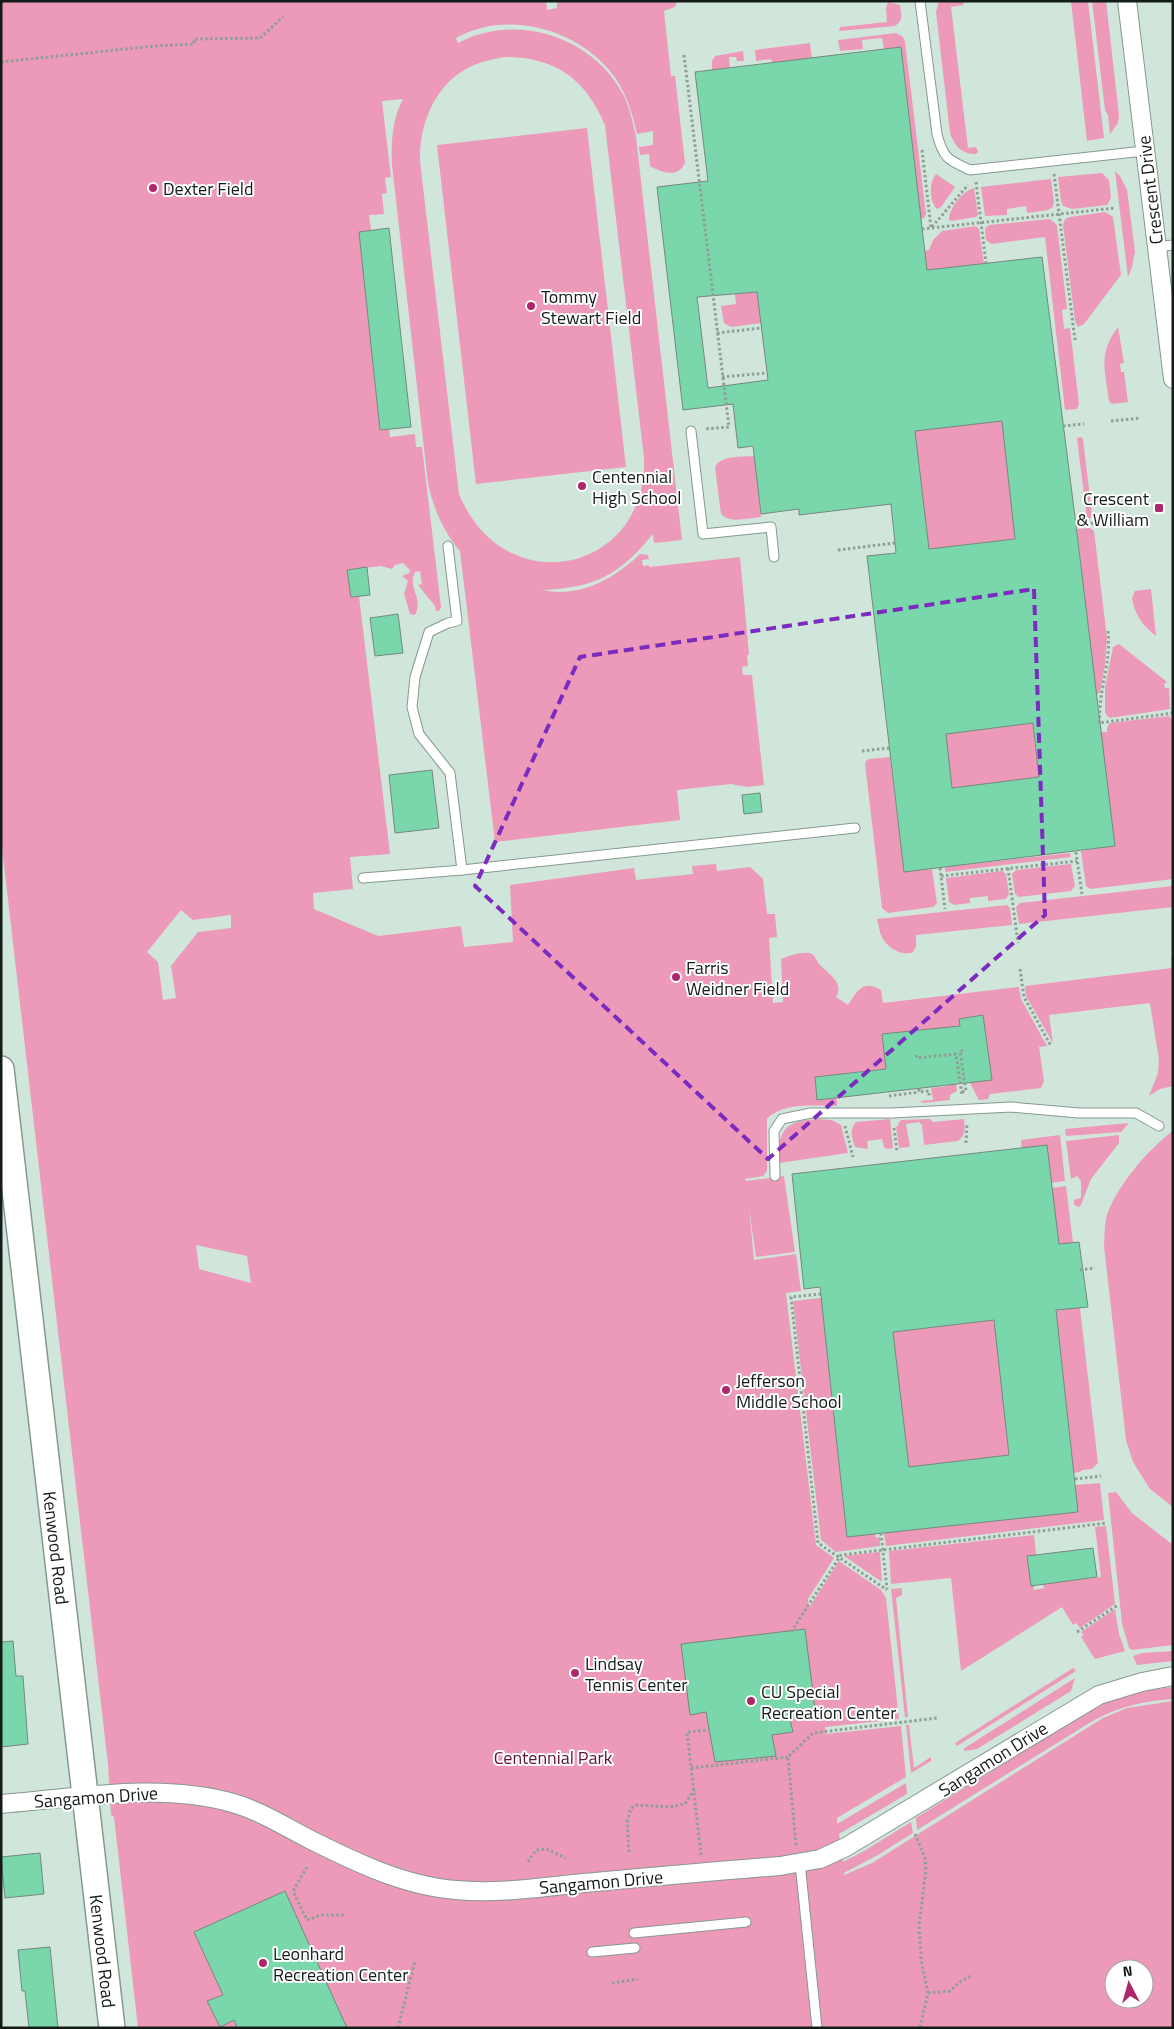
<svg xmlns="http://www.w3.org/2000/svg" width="1174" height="2029" font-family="'Titillium Web',sans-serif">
<rect width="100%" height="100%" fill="#d1e6da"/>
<!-- green -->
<g fill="#ed99b9" fill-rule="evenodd">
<path d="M1 1H546L547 10 557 8V1H677L675 7 664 11 671 76H675L685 163C678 179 661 172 650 166L649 154 640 155 639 147 653 145V131L637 134C632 111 625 89 610 71 574 28 506 10 456 38L458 43C517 12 593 36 624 96 630 109 633 123 636 137L682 540 654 543 653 534C620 575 594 588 542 590 580 598 614 579 640 554L648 555 649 559 642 560 643 566 649 565V567L740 557 749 654 747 656 748 666 742 667 743 675H752L764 785 747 787 731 784 677 790 680 820 495 842 460 551C443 531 434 509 428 484L392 165C391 143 392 119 403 99L382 101 391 177 385 178 387 193 382 194 384 214 369 215 371 230 359 232 380 429H389L390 437 415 434 416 447H422L441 607 439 611H436L435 606 418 585 422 584 420 571 415 572C407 588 424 598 415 615L410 614 404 594 408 581 402 576 409 573 410 570 403 563 395 565 392 569 381 566 347 570 351 597 359 596 390 854 350 857 353 889 313 893 314 909 378 936 461 926 464 947 513 942 510 885 634 868 636 880 693 874 692 866 716 864 717 871 750 867 763 879 767 914H775L777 937 769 938 773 1003 783 1002 781 959C789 956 800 952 809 953 815 954 816 960 819 964 828 974 845 982 836 997L848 1005C857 991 863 979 881 990L883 1003 1019 987 1021 999 1047 1046 1039 1047 1044 1081 1041 1088 990 1094 988 1099 979 1100 970 1083 992 1080 983 1015 959 1019 963 1050 950 1027 883 1034 953 1057 957 1091 950 1095V1100L923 1103 920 1101 933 1100 931 1088 949 1086 946 1062 815 1077 817 1100 837 1098V1106C815 1106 783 1102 767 1119V1171L763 1176 745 1179 746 1181 784 1176 795 1252 756 1257 749 1208 754 1260 796 1254 801 1291 786 1293 816 1545 834 1558 808 1599 809 1608 839 1561 881 1590 886 1598 899 1719 825 1727 826 1734 901 1726 906 1777 837 1818V1824L906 1783 907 1794 839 1834 843 1862 864 1851 911 1822 913 1833 878 1855 844 1873V1875L872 1863 1103 1718 1127 1708 1173 1701V2028H138L114 1817 111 1815 108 1764 1 839ZM504 57C555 57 585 78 605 125L644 458C648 573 504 604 459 494L420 161C419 123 436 81 474 65 484 61 494 59 504 57ZM181 910 193 920 231 915V928L198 932 171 966 176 998 163 1000 158 962 147 952ZM196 1245 247 1256 251 1283 199 1269ZM1114 1969H1144V1999H1114Z"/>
<path d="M942 1H965L963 5 951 7 968 148 976 147 978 152 976 154C961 154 955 146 950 133L936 12 938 4Z"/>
<polygon points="1071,1 1088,1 1104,138 1087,141"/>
<polygon points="1092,1 1106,1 1119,115 1118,123 1110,134 1108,115 1105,110"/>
<path d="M888 2 900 5C901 14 904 20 895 26L839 31 840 27 887 22 886 8Z"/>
<polygon points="896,33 903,37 905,42 926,214 924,218 921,219 901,47 884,49 882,38 862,40 863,49 840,51 838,40"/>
<polygon points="810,43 812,58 772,63 771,59 756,61 755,50"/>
<polygon points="743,51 744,61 737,61 736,57 729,57 730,68 712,70 712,61 715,56"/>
<polygon points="587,128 626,467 476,484 437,145"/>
<polygon points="1115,171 1120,176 1127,190 1135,252 1132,267 1128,277"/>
<polygon points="1102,173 1109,180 1111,198 1107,205 1072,209 1063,206 1061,201 1058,177"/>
<path d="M936 174 955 187 941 207 937 209C929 202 929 182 936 174Z"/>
<polygon points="1051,179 1054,202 1053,207 1048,210 1027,213 1026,206 1007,209 1007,215 985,216 981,187"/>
<path d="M974 188 978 215 976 217 952 221 949 220C948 209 964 190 974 188Z"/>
<polygon points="1105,212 1113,217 1121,275 1084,324 1078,327 1075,321 1063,225 1065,219 1070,217"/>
<polygon points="1050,219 1057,225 1067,309 1062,310 1064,329 1070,328 1079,404 1077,409 1065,410 1045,237 991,244 986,240 985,228 989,225"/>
<polygon points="976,226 979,229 984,264 924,271 923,254 925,254 925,251 929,250 933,240 942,231"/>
<polygon points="757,292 761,323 731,327 724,323 721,306 736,304 735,294"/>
<path d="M1118 327 1124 363 1120 364 1121 372H1124L1128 402 1112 404 1109 401C1105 369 1098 354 1118 327Z"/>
<polygon points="1002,421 1015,539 929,549 915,431"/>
<polygon points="1081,437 1083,439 1092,515 1090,519 1087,519 1077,438"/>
<path d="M754 456 761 517C748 518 731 524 721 514L715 467C721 455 742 457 754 456Z"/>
<polygon points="1090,528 1094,531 1107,638 1105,665 1100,693 1096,694 1077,529"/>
<path d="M1151 589 1156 636C1142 625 1135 615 1132 598L1135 591Z"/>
<polygon points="1119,644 1167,682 1164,684 1165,688 1169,688 1170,709 1110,718 1107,716 1105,712 1105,687 1113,647"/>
<polygon points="1169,716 1173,721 1173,879 1090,889 1086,886 1081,851 1115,846 1100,732 1107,732 1107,728 1110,723"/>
<polygon points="1033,723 1039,777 952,788 946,734"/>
<polygon points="890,757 904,872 932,869 937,903 933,907 888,913 882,908 865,764 866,761 869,759"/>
<polygon points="1070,853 1071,857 945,872 945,867"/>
<polygon points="1071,864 1075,886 1071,891 1019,897 1015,894 1012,874 1016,870"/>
<polygon points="1002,871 1006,874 1009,894 1006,899 988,901 988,896 970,898 970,903 954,905 949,902 946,878"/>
<polygon points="1173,886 1173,907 1019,924 1016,907 1020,903"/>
<path d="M1007 905 1010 908 1012 925 916 935V946L913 952C903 957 888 948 883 939 879 932 879 926 877 919Z"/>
<polygon points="1173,954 1173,1086 1160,1089 1149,1096 1158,1073 1159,1060 1150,1003 1049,1015 1053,1043 1026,996 1025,986 1172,968 1171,958"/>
<path d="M817 1119 832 1120 841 1125 848 1153 779 1163C777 1130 785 1121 817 1119Z"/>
<path d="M890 1119 893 1148 887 1149 884 1147 882 1139 867 1141 868 1149 855 1147C852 1138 849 1130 856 1122Z"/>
<path d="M930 1119 933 1122 964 1119C965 1128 966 1135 958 1141L924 1145 922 1125 919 1122 906 1124 910 1147 899 1148 896 1127 898 1126 899 1122 902 1120Z"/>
<polygon points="1129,1123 1121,1132 1066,1136 1065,1129"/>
<path d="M1173 1131V1507L1150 1489 1133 1462 1126 1440 1104 1246C1105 1237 1104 1224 1107 1215 1117 1186 1148 1149 1173 1131Z"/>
<polygon points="1060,1135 1065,1181 1051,1183 1022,1148 1021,1140"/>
<polygon points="1119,1135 1119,1143 1091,1179 1080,1207 1074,1205 1074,1200 1081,1198 1081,1181 1077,1176 1071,1179 1066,1141"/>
<polygon points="1066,1186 1073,1243 1061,1260 1052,1188"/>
<polygon points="1053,1281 1078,1291 1098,1463 1092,1469 1082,1470 1080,1472 1074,1473"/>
<polygon points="821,1298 847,1537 875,1534 876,1538 880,1537 880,1546 836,1552 821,1540 793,1301"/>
<polygon points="994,1320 1009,1455 909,1467 893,1332"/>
<polygon points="1100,1483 1104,1520 886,1546 884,1533 1078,1512 1075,1485"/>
<polygon points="1116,1492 1132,1513 1173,1545 1173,1645 1132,1650 1129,1648 1122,1623 1108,1493"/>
<polygon points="1106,1526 1115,1604 1080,1628 1076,1623 1073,1625 1062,1607 961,1671 951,1578 891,1584 889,1551 1034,1535 1036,1555 1034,1590 1044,1588 1043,1584 1101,1577 1095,1527"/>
<polygon points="880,1552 882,1582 844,1556"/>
<polygon points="902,1588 902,1595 896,1598 908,1717 905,1717 891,1589"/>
<polygon points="1115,1609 1119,1634 1125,1651 1095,1659 1081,1637 1084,1635 1081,1632"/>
<polygon points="1173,1651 1173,1661 1137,1665 1133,1656 1142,1653"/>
<polygon points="1073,1668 1076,1671 957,1746 955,1743"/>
<polygon points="1075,1678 1071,1691 977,1749 965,1751 963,1749"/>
<path d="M1173 1687V1699C1143 1701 1117 1707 1091 1722L917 1830 916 1818 1090 1710C1117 1696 1143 1690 1173 1687Z"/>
<polygon points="906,1725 909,1725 914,1768 931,1757 931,1761 911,1773"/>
</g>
<!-- building -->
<g fill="#7ad7ab" stroke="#75887e" fill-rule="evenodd">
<path d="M901 47 927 270 1042 257 1076 525 1115 846 904 872 867 556 896 553 891 504 799 515V509L761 514 753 446 738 448 733 404 683 410 657 187 708 181 695 72ZM757 292 768 380 708 388 697 297ZM1002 421 1015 539 929 549 915 431ZM1033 723 1039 777 952 788 946 734Z"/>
<polygon points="389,228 411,427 380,430 359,232"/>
<polygon points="367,567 370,595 351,597 347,570"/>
<polygon points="398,614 403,653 375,656 370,618"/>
<polygon points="432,770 439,828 395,833 389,775"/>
<polygon points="760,793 762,812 744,814 742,795"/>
<polygon points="983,1015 992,1080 817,1100 815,1077 886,1069 882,1034 960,1026 959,1019"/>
<path d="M1047 1145 1059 1244 1079 1242 1088 1307 1056 1310 1078 1512 847 1537 820 1287 804 1289 792 1174ZM994 1320 1009 1455 909 1467 893 1332Z"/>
<polygon points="1093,1548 1097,1577 1031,1586 1027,1556"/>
<polygon points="805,1629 815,1709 788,1712 793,1732 772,1735 776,1756 715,1762 706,1712 690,1715 681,1644"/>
<polygon points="13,1641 16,1676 23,1676 28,1744 1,1747 1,1642"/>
<polygon points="40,1853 44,1894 5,1898 1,1857"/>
<polygon points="285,1891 347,2028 237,2028 234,2020 220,2027 207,2001 223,1995 194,1932"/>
<polygon points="50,1947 58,2028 29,2028 25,1991 22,1991 18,1950"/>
</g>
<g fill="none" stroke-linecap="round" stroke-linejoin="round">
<!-- lane casing -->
<g stroke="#86998f" stroke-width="11">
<g id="lane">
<path d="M920 1 937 134C943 158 948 160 970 170L1144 151"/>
<polyline points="1157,247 1173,245"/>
<polyline points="691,431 703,534 771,527 774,557"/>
<polyline points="448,546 457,621 448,623 429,632 415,677 412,707 419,734 450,773 462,870"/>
<polyline points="363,878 462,870 855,828"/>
<polyline points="775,1176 774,1131 782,1119 811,1113 892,1113 1011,1107 1079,1113 1136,1113 1159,1126"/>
<polyline points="800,1863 817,2028"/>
<polyline points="634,1933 746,1922"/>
<polyline points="592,1952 635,1948"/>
</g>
</g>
<!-- street casing -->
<g stroke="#86998f" stroke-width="20">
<g id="street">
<polyline points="1127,1 1173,379"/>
<path d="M1 1804C77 1798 158 1782 233 1803 260 1811 284 1826 309 1839 355 1862 404 1886 456 1890 498 1894 542 1887 584 1883 649 1877 715 1871 780 1866L820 1859 846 1847 1099 1695 1142 1682 1173 1676"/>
</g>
</g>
<!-- secondary casing -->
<g stroke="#86998f" stroke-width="28">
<g id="secondary">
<path id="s1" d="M1 1069 112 2028"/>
</g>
</g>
<!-- path -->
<g stroke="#8f9f96" stroke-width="3" stroke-dasharray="2.5 2.5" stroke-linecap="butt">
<polyline points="684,55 729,427 704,429"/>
<polyline points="1,62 154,46 194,44 194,39 260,38 283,17"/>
<polyline points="922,150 931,228 968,185"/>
<polyline points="1054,174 1075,340"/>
<polyline points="976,182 986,263"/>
<polyline points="922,229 1115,208"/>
<polyline points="717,333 761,328"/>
<polyline points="722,377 767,373"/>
<polyline points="1111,421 1140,418"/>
<polyline points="1063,426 1084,424"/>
<polyline points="1076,525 1096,523"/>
<polyline points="838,550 895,543"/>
<path d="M1108 631C1110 655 1106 667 1102 691 1100 701 1100 712 1099 723L1173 713"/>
<polyline points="862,751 889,748"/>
<polyline points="1076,852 1082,894"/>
<polyline points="940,868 945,909"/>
<polyline points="1008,868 1018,943"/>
<polyline points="941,876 1077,861"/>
<polyline points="1020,969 1024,997 1051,1046"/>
<polyline points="916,1055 917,1058 956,1054 962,1095"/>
<polyline points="919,1089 919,1092 929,1091 929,1097"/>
<polyline points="962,1092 966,1091 960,1051 963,1051"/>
<polyline points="889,1096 919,1092"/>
<polyline points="845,1126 853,1157"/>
<polyline points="894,1128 897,1151"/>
<polyline points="966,1143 967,1123"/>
<polyline points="1080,1270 1095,1268"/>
<polyline points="821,1294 791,1297 818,1543 887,1590"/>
<polyline points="1075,1479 1101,1476"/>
<polyline points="881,1533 887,1589"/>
<polyline points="791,1632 841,1555 1107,1523"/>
<polyline points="1077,1632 1118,1605"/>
<polyline points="691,1768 788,1757"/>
<polyline points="915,1834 925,1858 926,1870 919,1926 921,1959 928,1993 920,2028"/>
<polyline points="796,1845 788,1757 813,1733 937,1718"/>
<polyline points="629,1852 627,1822 631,1808 637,1805 669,1807 685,1804 694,1790"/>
<polyline points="701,1855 687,1732 710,1730"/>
<polyline points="528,1862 536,1850 546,1849 566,1858"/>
<polyline points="307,1867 293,1891 307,1920 321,1915 346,1915"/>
<polyline points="612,1983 638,1979"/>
<polyline points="928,1993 950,1991 961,1981 971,1976"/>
<polyline points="398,2028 415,1961"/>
</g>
<!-- lane -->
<use href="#lane" stroke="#fff" stroke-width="9"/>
<!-- street -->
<use href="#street" stroke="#fff" stroke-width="18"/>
<!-- secondary -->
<use href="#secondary" stroke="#fff" stroke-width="25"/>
</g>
<!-- marked area -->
<path fill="none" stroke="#7b2cbf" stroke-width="4" stroke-dasharray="10 6" stroke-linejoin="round" d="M1034 589 1045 915 768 1159 475 886 580 657Z"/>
<!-- markers -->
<g fill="#ae266b" stroke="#fff" stroke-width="2">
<circle cx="153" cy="188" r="5"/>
<circle cx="531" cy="306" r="5"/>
<circle cx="582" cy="486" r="5"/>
<rect x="1154" y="503" width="10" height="10" rx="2.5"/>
<circle cx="676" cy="977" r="5"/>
<circle cx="726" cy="1390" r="5"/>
<circle cx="575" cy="1673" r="5"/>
<circle cx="751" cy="1701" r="5"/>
<circle cx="263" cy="1963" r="5"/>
</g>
<g text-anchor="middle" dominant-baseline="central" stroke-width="4" stroke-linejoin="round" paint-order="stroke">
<!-- poi labels -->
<g font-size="18" fill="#141c18" stroke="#fff" text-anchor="start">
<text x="163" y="188">Dexter Field</text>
<text x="541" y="296">Tommy<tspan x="541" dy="21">Stewart Field</tspan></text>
<text x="592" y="476">Centennial<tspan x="592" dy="21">High School</tspan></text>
<text x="1149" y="498" text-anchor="end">Crescent<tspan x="1149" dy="21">&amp; William</tspan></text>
<text x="686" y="967">Farris<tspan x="686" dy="21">Weidner Field</tspan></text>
<text x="736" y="1380">Jefferson<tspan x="736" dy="21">Middle School</tspan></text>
<text x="585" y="1663">Lindsay<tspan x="585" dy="21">Tennis Center</tspan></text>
<text x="761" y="1691">CU Special<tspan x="761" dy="21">Recreation Center</tspan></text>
<text x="273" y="1953">Leonhard<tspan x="273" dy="21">Recreation Center</tspan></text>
</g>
<!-- street labels -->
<g font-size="18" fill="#141c18" stroke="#fff">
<text transform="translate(1150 190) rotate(-97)">Crescent Drive</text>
<text stroke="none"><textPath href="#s1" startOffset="482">Kenwood Road</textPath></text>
<text transform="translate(993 1759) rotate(-32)">Sangamon Drive</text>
<text transform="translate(96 1797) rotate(-4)">Sangamon Drive</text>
<text transform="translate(601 1882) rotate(-5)">Sangamon Drive</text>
<text stroke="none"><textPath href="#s1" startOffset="888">Kenwood Road</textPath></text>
</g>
<!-- park labels -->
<g font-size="18" fill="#5d1238" stroke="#fff">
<text x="553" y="1757">Centennial Park</text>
</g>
</g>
<!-- border -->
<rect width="1174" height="2029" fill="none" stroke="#141c18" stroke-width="5"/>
<!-- north arrow -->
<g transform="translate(1129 1984) rotate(354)"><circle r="24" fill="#ffffff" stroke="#a1a4a3"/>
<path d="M0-4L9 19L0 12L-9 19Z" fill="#ae266b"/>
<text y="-8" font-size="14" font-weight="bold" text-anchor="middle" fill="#141c18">N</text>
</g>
</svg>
